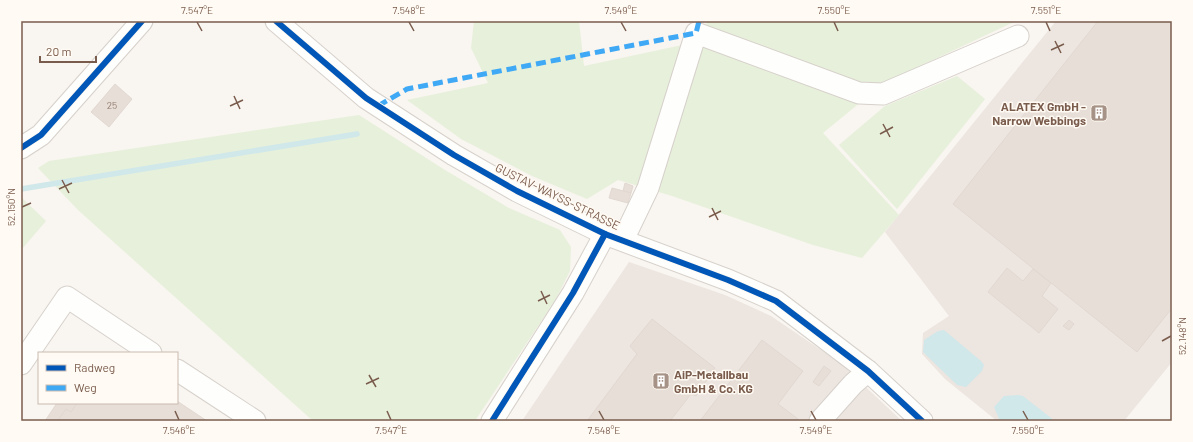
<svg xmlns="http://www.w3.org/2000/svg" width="1193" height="442" font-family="Barlow,sans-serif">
<rect width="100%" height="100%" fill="#f9f5f0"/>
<!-- industrial -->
<g fill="#ede5e0">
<polygon points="1056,21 1172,21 1172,362 1124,421 997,421 945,379 922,354 923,333 949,316 885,232"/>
<polygon points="629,262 725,295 771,316 840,363 902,421 522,421"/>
</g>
<!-- green -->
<g fill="#e7f0db">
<polygon points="474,21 579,21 584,66 701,41 707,21 1016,21 884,83 823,133 899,215 862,258 813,245 672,196 618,180 587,199 532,176 461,139 407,100 488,83 471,48"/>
<polygon points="957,76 985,99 897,209 839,145 885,106"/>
<polygon points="359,115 445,170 509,208 560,230 571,247 570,271 556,299 475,421 313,421 78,210 38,168 49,161"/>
<polygon points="21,197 46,221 21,250"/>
</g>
<!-- water -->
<g fill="#d0e8ea">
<polygon points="944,330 981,361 984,365 982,371 966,387 957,385 923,352 924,340 938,331"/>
<polygon points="1018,395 1023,396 1055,421 1000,421 994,407 1004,396"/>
</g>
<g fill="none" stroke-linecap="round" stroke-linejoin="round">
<!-- stream -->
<polyline stroke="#d0e8ea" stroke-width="5.5" points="21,189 357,134"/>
</g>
<!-- building -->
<g fill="#e6ded7" stroke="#e2d8d2">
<polygon points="1098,21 1172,21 1172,308 1137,352 953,204"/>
<polygon points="115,84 132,99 109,127 91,112"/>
<polygon points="625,183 633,186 631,193 623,191"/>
<polygon points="612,188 631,193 628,203 609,198"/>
<polygon points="1007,268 1023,281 1033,269 1051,283 1042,296 1058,309 1039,333 988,292"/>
<polygon points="652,319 715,368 696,396 691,394 670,421 587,421 637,354 630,346"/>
<polygon points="1069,320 1074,324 1069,330 1063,326"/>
<polygon points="762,340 803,371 778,404 798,419 797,421 700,421"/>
<polygon points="824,366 831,371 819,386 813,382"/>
<polygon points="177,401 207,421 57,421 66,409 71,412 77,403 177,403"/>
<polygon points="57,403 77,403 71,412 66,409 57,421 45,421"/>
</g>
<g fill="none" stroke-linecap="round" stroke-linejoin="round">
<!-- minor casing -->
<g stroke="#d7d1cb" stroke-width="23">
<g id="minor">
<polyline points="276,21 366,98 454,155 517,191 605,234 728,280 776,301 868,371 922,421"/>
<polyline points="21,148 41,135 142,21"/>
<polyline points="623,240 648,188 696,33 859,93 883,94 1018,36"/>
<polyline points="21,364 67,297 151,353"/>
<polyline points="177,370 255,421"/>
<polyline points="492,421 573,293 605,234"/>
<polyline points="820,421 853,384 868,371"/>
</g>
</g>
<!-- minor -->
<use href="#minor" stroke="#fefefd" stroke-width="21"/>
<!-- quiet -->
<polyline stroke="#3fa9f5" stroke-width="5" stroke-dasharray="10 5" stroke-linecap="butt" points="378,106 407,89 696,33 699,21"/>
<!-- cycleway casing -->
<g stroke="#fffaf3" stroke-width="8">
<g id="cycleway">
<polyline points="276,21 366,98 454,155 517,191 605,234 728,280 776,301 868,371 922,421"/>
<polyline points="21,148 41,135 142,21"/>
<polyline points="492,421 573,293 605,234"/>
</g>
</g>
<!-- cycleway -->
<use href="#cycleway" stroke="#0057b8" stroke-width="6"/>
</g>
<!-- ticks -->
<path fill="none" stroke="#7a5c4d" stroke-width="1.5" d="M197 22 202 31M409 22 414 31M621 22 626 31M834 22 838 31M1046 22 1050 31M1055 41 1061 53M1051 50 1064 44M234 96 240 109M230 106 243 100M883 124 890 137M880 134 893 127M62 180 69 193M59 189 72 183M22 207 31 203M712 208 718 220M709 217 721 211M541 291 547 304M538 301 550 295M1162 341 1171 336M369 375 376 387M366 384 379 378M175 411 179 420M387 411 391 420M599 411 604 420M811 411 816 420M1023 411 1028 420"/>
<!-- icons -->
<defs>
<g id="building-square" transform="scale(0.9)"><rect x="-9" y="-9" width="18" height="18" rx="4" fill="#a69286" stroke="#fffaf3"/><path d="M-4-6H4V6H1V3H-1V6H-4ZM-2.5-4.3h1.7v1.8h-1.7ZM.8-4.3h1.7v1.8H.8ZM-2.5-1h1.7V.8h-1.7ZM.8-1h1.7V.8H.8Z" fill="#fff"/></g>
</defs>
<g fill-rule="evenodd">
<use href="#building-square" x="1099" y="113"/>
<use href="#building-square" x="661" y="381"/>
</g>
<g text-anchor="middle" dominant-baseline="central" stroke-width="3" stroke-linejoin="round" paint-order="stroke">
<!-- number labels -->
<g font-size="10" fill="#977e72">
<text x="112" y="105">25</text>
</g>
<!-- poi labels -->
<g font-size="12" font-weight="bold" fill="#7a5c4d" stroke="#fffaf3" text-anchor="end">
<text x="1086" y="106">ALATEX GmbH -<tspan x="1086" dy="14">Narrow Webbings</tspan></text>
<text x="674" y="374" text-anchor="start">AiP-Metallbau<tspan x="674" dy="14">GmbH &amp; Co. KG</tspan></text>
</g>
<!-- street labels -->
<g font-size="12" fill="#7a5c4d" stroke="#fffaf3">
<text transform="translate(558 196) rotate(26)">GUSTAV-WAYSS-STRASSE</text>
</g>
</g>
<!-- border -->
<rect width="1193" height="442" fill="none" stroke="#fffaf3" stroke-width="44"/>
<!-- legend -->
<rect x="38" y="352" width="140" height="52" fill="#fffaf3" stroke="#cabbb1"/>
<rect x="46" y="365" width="20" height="6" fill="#0057b8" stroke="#cabbb1"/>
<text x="74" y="372" font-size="12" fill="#7a5c4d">Radweg</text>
<rect x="46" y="385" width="20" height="6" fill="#3fa9f5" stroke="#cabbb1"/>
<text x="74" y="392" font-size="12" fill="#7a5c4d">Weg</text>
<!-- scale -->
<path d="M40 56v6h56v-6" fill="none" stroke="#7a5c4d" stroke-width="2"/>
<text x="46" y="56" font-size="12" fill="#7a5c4d" stroke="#fffaf3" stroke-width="3" paint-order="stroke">20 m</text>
<rect x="22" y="22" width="1149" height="398" fill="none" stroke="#7a5c4d" stroke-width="1.5"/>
<g font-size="10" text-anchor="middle" fill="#7a5c4d">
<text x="197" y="14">7.547°E</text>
<text x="409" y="14">7.548°E</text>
<text x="621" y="14">7.549°E</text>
<text x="834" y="14">7.550°E</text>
<text x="1046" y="14">7.551°E</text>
<text transform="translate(11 207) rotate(-90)" y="4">52.150°N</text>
<text transform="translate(1182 336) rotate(-90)" y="4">52.148°N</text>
<text x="179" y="434">7.546°E</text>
<text x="391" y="434">7.547°E</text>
<text x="604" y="434">7.548°E</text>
<text x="816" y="434">7.549°E</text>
<text x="1028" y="434">7.550°E</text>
</g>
</svg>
